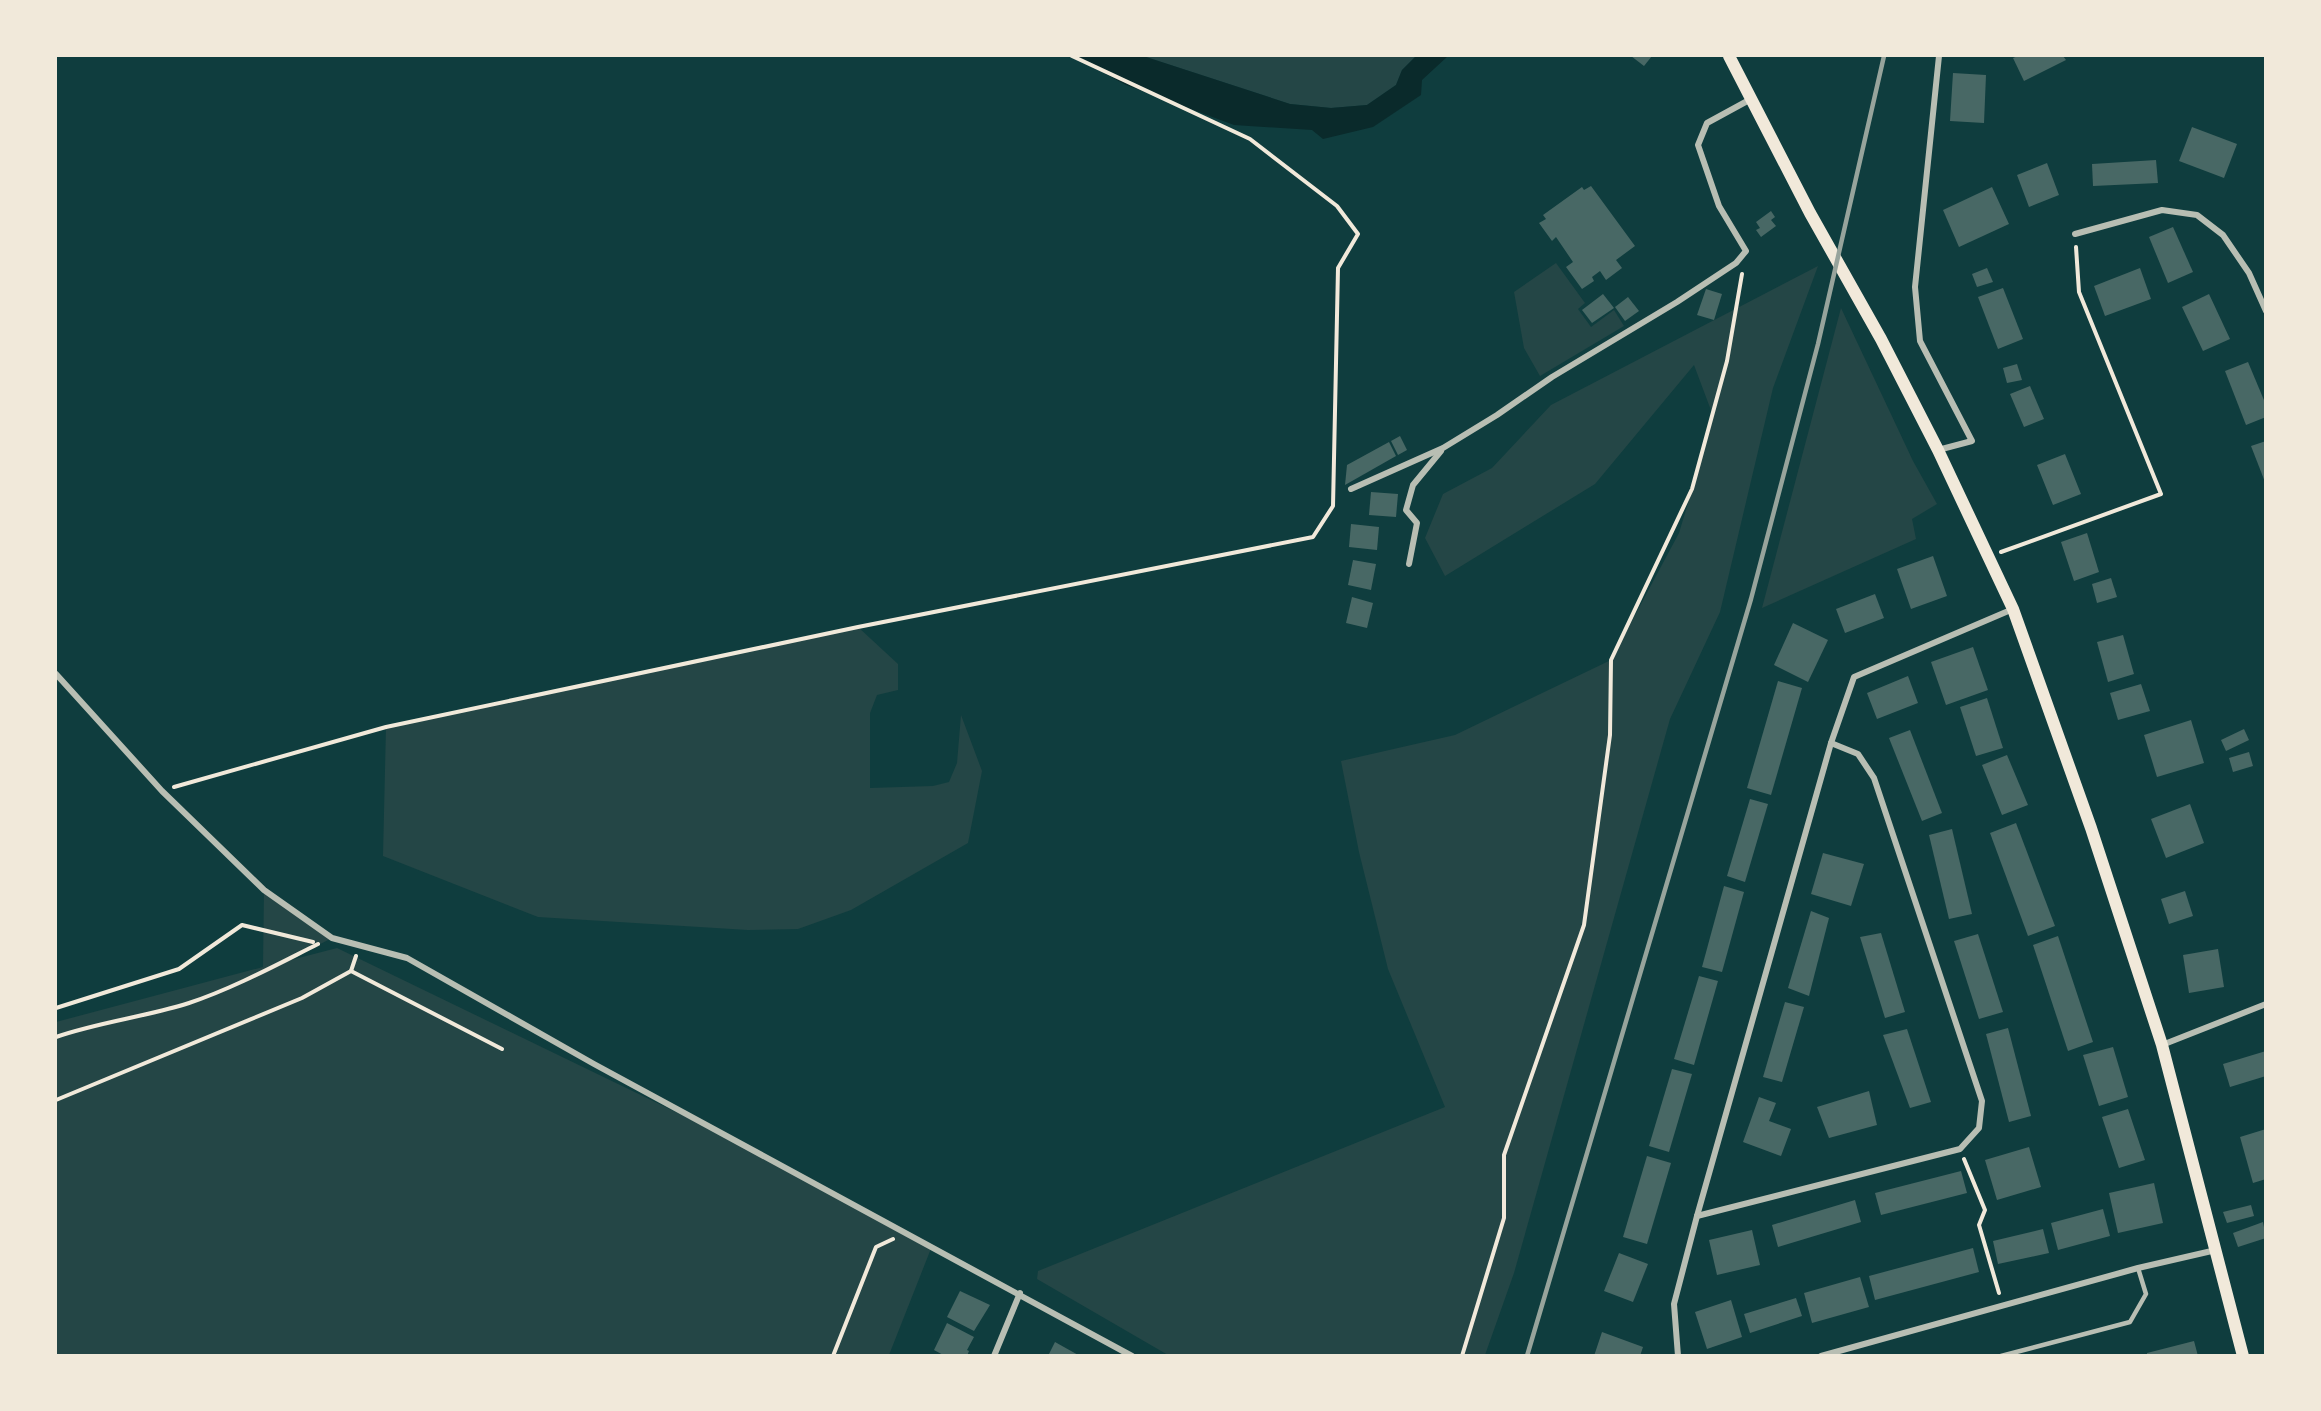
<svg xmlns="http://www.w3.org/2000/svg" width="2321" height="1411" font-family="'Work Sans',sans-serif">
<rect width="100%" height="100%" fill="#0f3d3e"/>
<!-- green -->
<g fill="#244646">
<polygon points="1143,56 1416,56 1402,70 1396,85 1367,105 1331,108 1290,104"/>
<polygon points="1556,263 1585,303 1578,309 1591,327 1614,310 1624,326 1540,376 1524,348 1514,292"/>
<polygon points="1818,266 1773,388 1720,612 1670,719 1514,1273 1485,1355 1168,1355 1037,1279 1038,1271 1445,1107 1388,969 1359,852 1341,761 1455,735 1611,660 1679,533 1696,477 1712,413 1694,365 1595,484 1445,576 1425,538 1443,494 1492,468 1551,405"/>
<polygon points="1841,308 1913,461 1937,504 1912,519 1916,539 1762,608"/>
<polygon points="858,627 898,664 898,690 877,695 870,713 870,788 933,786 949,782 957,763 961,715 982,771 968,843 851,910 798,929 748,930 538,917 383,856 386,727"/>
<polygon points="264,890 332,938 287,961 337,948 744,1145 932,1246 889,1355 56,1356 56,1022 263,967"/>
</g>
<!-- water -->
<polygon fill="#0a2a2b" points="1072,56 1143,56 1290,104 1331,108 1367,105 1396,85 1402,70 1416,56 1448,56 1422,80 1421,95 1373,127 1323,139 1312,130 1234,125 1126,85"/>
<!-- building -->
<g fill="#486865">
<polygon points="1631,56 1652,56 1644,66"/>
<polygon points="2018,56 2063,56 2066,60 2024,81 2013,58"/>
<polygon points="1953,73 1986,75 1984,123 1950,121"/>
<polygon points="2192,127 2237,144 2224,178 2179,161"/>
<polygon points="2156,160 2158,183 2093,186 2092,164"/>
<polygon points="2047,163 2059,195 2029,207 2017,175"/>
<polygon points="1591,186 1635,246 1616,260 1622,268 1606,280 1600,271 1592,277 1594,281 1582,289 1566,267 1573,262 1556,237 1552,241 1539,223 1546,219 1543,215 1582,187 1584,190"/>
<polygon points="1992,187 2009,224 1959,247 1943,210"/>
<polygon points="1771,211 1775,217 1771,220 1776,226 1761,237 1756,230 1760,228 1756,222"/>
<polygon points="2173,227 2193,272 2168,283 2149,237"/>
<polygon points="1987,268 1993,282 1977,287 1972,274"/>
<polygon points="2140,268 2151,299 2105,316 2094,286"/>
<polygon points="2003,288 2023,339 1998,349 1978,297"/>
<polygon points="1706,289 1722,294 1714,320 1697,315"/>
<polygon points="1603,294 1614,308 1592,323 1582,310"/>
<polygon points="2209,294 2230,339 2203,351 2182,307"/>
<polygon points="1628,297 1639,311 1625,321 1615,307"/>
<polygon points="2248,362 2266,405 2266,417 2246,425 2225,371"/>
<polygon points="2017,364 2022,380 2007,383 2003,368"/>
<polygon points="2030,386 2044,419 2024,427 2010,394"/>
<polygon points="1400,436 1407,450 1398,455 1391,441"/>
<polygon points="2266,441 2266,482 2265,482 2251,446"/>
<polygon points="1389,442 1396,456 1345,485 1347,465"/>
<polygon points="2065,454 2081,494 2053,505 2037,465"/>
<polygon points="1371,492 1398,494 1396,517 1369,515"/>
<polygon points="1351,524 1379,527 1377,550 1349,547"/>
<polygon points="2087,533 2099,572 2074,581 2061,542"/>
<polygon points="1933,556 1947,596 1911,609 1897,569"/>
<polygon points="1353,560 1376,564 1371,590 1348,585"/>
<polygon points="2111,578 2117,597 2097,603 2092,584"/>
<polygon points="1875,594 1884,618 1845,633 1836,609"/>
<polygon points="1352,597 1373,603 1367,628 1346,623"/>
<polygon points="1793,623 1828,640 1808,682 1774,665"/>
<polygon points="2123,635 2134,674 2108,682 2097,642"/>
<polygon points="1973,647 1988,690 1946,705 1931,662"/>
<polygon points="1908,676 1918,703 1877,719 1867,693"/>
<polygon points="1778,681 1802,688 1771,795 1747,788"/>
<polygon points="2141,684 2150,711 2118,720 2110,693"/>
<polygon points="1987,698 2003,748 1976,756 1960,707"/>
<polygon points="2191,720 2204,763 2157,777 2144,735"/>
<polygon points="2244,729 2249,740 2226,751 2221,740"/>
<polygon points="1910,730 1942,813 1922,821 1889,738"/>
<polygon points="2249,752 2253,766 2233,772 2229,758"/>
<polygon points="2007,755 2028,805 2002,815 1982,765"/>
<polygon points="1750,799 1768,804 1745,882 1727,876"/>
<polygon points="2190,804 2204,843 2166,858 2151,819"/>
<polygon points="2016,823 2055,926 2028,936 1990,833"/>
<polygon points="1952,829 1972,914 1949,919 1929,835"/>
<polygon points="1823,853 1864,864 1851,906 1811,894"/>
<polygon points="1724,886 1744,892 1722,972 1702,967"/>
<polygon points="2185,891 2193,916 2169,924 2161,899"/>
<polygon points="1811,911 1829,918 1809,996 1788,988"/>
<polygon points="1881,933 1905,1012 1885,1018 1860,937"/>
<polygon points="1978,934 2003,1012 1979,1019 1954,941"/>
<polygon points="2058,936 2093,1042 2068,1051 2033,945"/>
<polygon points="2218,949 2224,987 2189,993 2183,955"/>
<polygon points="1699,976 1718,981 1694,1065 1674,1059"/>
<polygon points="1785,1002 1804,1007 1782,1082 1763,1077"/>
<polygon points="2008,1028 2031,1116 2009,1122 1986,1034"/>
<polygon points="1907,1029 1931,1102 1910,1108 1883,1035"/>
<polygon points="2113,1047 2128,1097 2099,1106 2083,1055"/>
<polygon points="2266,1051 2266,1076 2230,1087 2223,1064"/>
<polygon points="1672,1069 1692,1074 1669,1152 1649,1146"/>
<polygon points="1869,1091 1877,1125 1829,1138 1817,1107"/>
<polygon points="1759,1097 1776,1103 1769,1121 1791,1129 1781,1156 1743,1142"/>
<polygon points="2128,1109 2145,1160 2119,1168 2102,1117"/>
<polygon points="2266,1129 2266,1179 2253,1183 2240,1137"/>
<polygon points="2029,1147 2041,1187 1997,1200 1985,1160"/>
<polygon points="1647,1156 1671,1163 1647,1244 1623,1237"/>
<polygon points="1961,1171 1967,1193 1881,1215 1875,1193"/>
<polygon points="2154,1183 2163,1223 2118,1233 2109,1193"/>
<polygon points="1855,1200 1861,1222 1778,1247 1772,1225"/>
<polygon points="2251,1205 2254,1216 2227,1223 2223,1212"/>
<polygon points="2103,1209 2110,1236 2058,1250 2051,1223"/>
<polygon points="2263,1222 2266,1238 2238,1247 2233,1233"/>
<polygon points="2043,1229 2049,1253 1998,1264 1993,1241"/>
<polygon points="1752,1230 1760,1265 1717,1275 1709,1240"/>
<polygon points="1973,1248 1979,1272 1875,1300 1869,1276"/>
<polygon points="1619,1253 1648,1264 1633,1302 1604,1291"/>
<polygon points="1860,1277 1869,1307 1812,1323 1804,1293"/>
<polygon points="960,1291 990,1305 974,1331 947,1317"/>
<polygon points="1796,1298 1802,1316 1750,1333 1744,1314"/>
<polygon points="1731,1300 1742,1337 1707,1349 1695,1312"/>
<polygon points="947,1323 974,1337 967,1350 969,1351 967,1356 945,1356 934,1350"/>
<polygon points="1602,1332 1643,1347 1640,1356 1594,1356"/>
<polygon points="2194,1341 2198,1356 2147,1356 2147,1353"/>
<polygon points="1055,1342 1080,1356 1048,1356"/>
</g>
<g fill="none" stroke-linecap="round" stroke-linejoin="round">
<!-- path -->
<g stroke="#f1e9da" stroke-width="4">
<polyline points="2001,552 2161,494 2079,292 2076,247"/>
<polyline points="174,787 386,727 858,627 1313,537 1333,506 1338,268 1358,234 1337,206 1250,139 1072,56"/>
<polyline points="351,971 502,1049"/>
<polyline points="56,1008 179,969 242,925 313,942"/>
<path d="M56 1037C99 1022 145 1017 189 1003 232 989 278 964 318 944"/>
<polyline points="56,1100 302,998 351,971 356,956"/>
<polyline points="1964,1159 1985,1210 1979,1225 1999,1293"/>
<polyline points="833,1356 876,1247 893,1239"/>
<polyline points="1462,1356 1504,1218 1504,1155 1584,925 1610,735 1611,660 1692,489 1727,361 1742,274"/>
</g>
<!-- service -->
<polyline stroke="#b8beb3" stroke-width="4.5" points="2001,1356 2130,1322 2146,1294 2138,1268"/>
<!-- minor -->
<g stroke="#b8beb3" stroke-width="6">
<polyline points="2075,234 2162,210 2197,215 2223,235 2249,273 2266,311"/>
<polyline points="1938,450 1972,441 1920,341 1915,287 1939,56"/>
<polyline points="1351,489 1443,448 1497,415 1552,377 1677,302 1736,263 1746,251 1719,206 1698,145 1707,123 1751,99"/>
<polyline points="1409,564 1417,523 1406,510 1413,485 1441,451"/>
<polyline points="56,674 162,791 264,890 332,938 407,958 594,1064 1132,1356"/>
<polyline points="2162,1045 2266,1004"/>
<polyline points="1697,1216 1960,1149 1979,1128 1982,1101 1874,778 1858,754 1831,743"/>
<polyline points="994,1356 1020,1293"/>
<polyline points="1678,1356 1674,1304 1697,1216 1831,743 1854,677 2013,609"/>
<polyline points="1821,1356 2138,1268 2216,1250"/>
</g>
<!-- secondary -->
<polyline stroke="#f1e9da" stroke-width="12" points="1729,56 1810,213 1881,339 1938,450 2013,609 2091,828 2162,1045 2243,1356"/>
<!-- rail -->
<polyline stroke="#97a49c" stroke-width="4.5" points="1527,1356 1751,599 1818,344 1884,56"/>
</g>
<!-- border -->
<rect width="2321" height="1411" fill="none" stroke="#f1e9da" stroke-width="114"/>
</svg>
